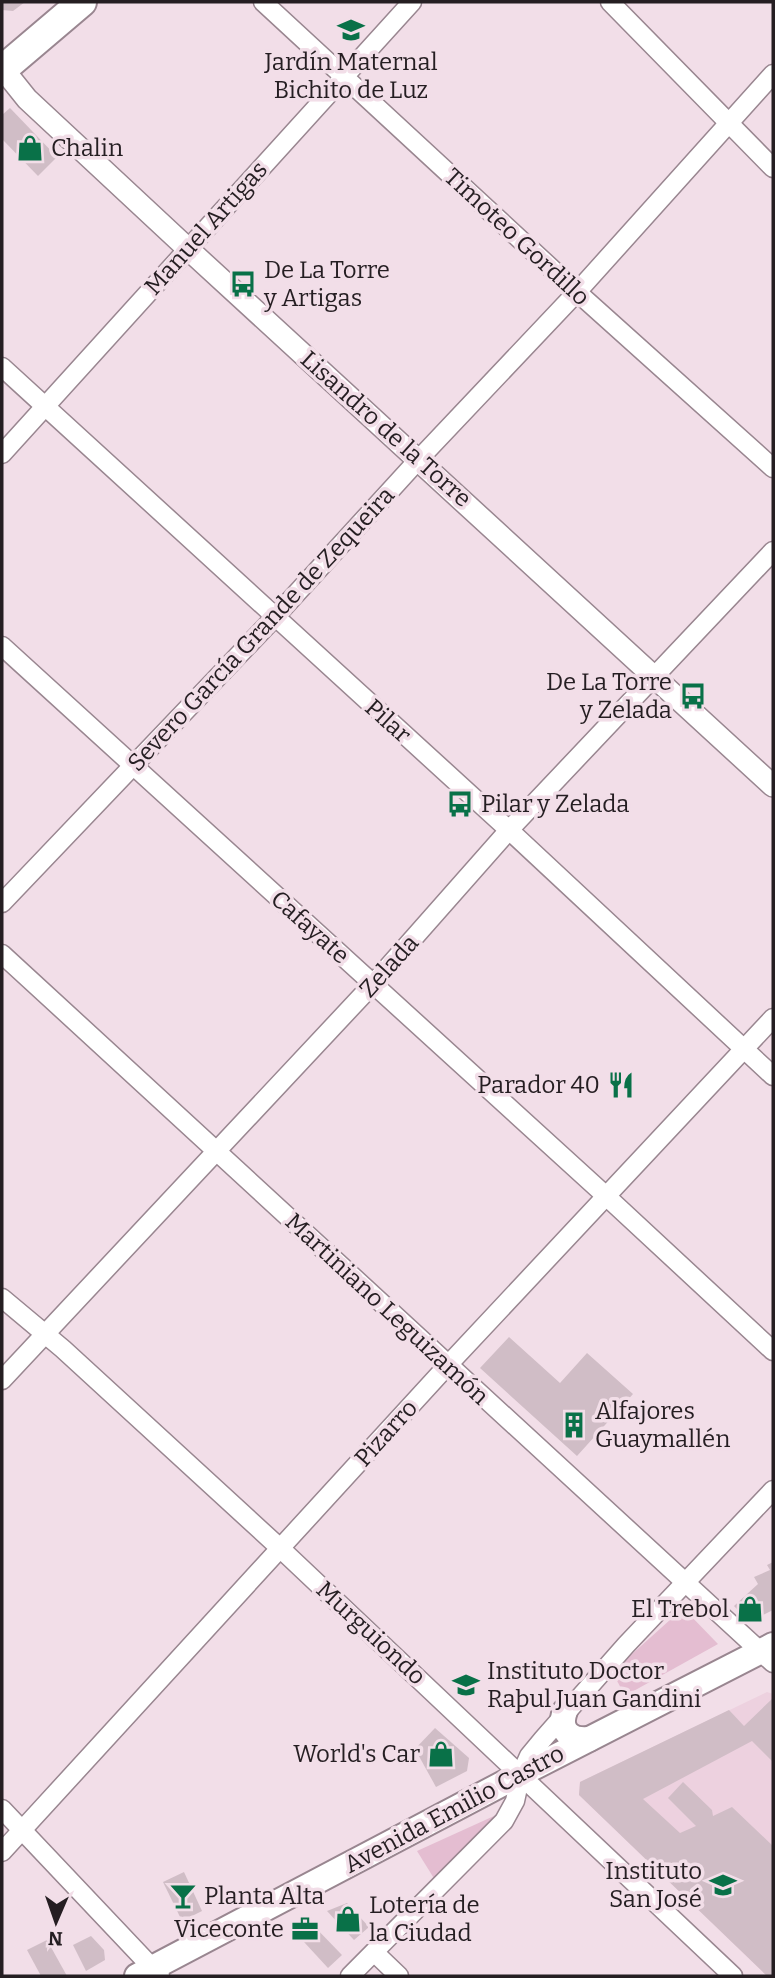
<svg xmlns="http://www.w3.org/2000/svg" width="775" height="1978" font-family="Bitter,serif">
<rect width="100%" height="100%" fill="#f2dee8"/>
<!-- built -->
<polygon fill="#edd1df" points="767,1692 773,1694 773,1976 767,1976 579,1795 580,1782"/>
<!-- green -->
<g fill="#e4bdd1">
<polygon points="681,1610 686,1611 718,1644 630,1693 622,1690 616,1679 621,1664"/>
<polygon points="494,1816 487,1826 435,1880 417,1851"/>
</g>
<!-- building -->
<g fill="#d0bdc6">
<polygon points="2,2 25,2 13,11 2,10"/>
<polygon points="10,108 57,157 38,176 2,139 2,115"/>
<polygon points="509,1337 560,1383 587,1353 633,1394 577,1456 480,1368"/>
<polygon points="773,1562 773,1610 749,1622 734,1606 758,1584 754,1577 770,1570 767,1565"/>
<polygon points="773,1698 773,1762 752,1741 643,1799 680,1833 696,1826 668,1798 683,1782 712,1810 713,1816 732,1807 773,1846 773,1976 767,1976 579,1795 580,1782 729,1710 744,1726"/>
<polygon points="435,1728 469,1758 467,1771 436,1787 415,1749"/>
<polygon points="184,1872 202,1911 182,1921 163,1882"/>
<polygon points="347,1903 369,1927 354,1940 327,1911"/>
<polygon points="310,1922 342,1955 328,1968 292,1929"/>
<polygon points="91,1936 104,1950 105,1960 86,1971 73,1945"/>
<polygon points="47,1940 67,1976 41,1976 27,1950"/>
</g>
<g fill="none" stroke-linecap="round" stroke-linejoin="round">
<!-- minor casing -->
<g stroke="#998690" stroke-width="21">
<g id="minor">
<polyline points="263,2 577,292 773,468"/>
<polyline points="610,2 773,168"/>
<polyline points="2,367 509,830 773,1076"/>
<polyline points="2,454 412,2"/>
<polyline points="2,646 606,1196 773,1351"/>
<polyline points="2,903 274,618 419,459 577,292 773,74"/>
<polyline points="2,954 773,1663"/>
<polyline points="2,1298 63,1349 281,1549 733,1976"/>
<polyline points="2,1380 373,984 509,830 773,551"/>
<polyline points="2,1809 160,1976"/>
<polyline points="2,1852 447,1366 773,1018"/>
<polyline points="375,1953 399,1976"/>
<polyline points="350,1976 504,1821 515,1801 521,1774 529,1756 543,1739 626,1645 773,1490"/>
</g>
</g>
<!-- tertiary casing -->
<g stroke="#998690" stroke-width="24">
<polyline id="tertiary" points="3,69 27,99 187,248 773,786"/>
</g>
<!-- secondary casing -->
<g stroke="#998690" stroke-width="28">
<g id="secondary">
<path d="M565 1711C558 1730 570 1741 589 1739"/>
<polyline points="137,1976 521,1774 773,1645"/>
</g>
</g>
<!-- primary casing -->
<g stroke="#998690" stroke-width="32">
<polyline id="primary" points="2,70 82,2"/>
</g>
<!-- minor -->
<use href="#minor" stroke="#fff" stroke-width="18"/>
<!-- tertiary -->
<use href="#tertiary" stroke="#fff" stroke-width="21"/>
<!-- secondary -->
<use href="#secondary" stroke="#fff" stroke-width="24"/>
<!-- primary -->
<use href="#primary" stroke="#fff" stroke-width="28"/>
</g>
<!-- icons -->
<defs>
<g id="school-bare" transform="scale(2.1)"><path d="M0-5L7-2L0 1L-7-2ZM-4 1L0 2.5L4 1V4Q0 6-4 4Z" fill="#097148" stroke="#f2dee8" stroke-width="2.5" paint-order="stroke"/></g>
<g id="shop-bare" transform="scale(2.1)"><path d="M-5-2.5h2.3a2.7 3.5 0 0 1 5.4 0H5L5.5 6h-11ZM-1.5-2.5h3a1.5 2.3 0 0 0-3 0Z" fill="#097148" stroke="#f2dee8" stroke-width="2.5" paint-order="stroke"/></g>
<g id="bus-bare" transform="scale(2.1)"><path d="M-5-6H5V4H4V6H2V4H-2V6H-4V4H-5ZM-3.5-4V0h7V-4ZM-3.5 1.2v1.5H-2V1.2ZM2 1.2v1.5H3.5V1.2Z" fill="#097148" stroke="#f2dee8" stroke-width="2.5" paint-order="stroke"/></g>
<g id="restaurant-bare" transform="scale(2.1)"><path d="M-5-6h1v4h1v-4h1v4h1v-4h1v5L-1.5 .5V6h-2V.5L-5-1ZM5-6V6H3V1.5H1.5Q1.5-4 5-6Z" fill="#097148" stroke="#f2dee8" stroke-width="2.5" paint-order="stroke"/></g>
<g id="building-bare" transform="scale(2.1)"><path d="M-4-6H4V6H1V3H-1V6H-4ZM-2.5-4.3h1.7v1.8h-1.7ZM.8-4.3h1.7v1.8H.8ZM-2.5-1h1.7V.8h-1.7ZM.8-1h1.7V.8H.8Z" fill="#097148" stroke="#f2dee8" stroke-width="2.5" paint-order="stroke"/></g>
<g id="bar-bare" transform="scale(2.1)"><path d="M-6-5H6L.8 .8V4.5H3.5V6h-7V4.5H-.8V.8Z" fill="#097148" stroke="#f2dee8" stroke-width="2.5" paint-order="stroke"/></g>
<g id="office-bare" transform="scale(2.1)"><path d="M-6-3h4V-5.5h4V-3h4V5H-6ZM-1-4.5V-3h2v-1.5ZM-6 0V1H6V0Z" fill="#097148" stroke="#f2dee8" stroke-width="2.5" paint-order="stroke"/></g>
</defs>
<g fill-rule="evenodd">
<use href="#school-bare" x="351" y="30"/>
<use href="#shop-bare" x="30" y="148"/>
<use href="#bus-bare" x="243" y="284"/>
<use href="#bus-bare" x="693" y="696"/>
<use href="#bus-bare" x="460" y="804"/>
<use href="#restaurant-bare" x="621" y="1085"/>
<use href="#building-bare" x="574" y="1425"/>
<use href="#shop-bare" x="750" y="1609"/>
<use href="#school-bare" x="466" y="1685"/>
<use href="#shop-bare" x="441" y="1754"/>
<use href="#school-bare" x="723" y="1885"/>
<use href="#bar-bare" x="183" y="1896"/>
<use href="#shop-bare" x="348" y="1919"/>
<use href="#office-bare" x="305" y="1929"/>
</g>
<g text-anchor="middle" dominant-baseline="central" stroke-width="7" stroke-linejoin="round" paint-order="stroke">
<!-- poi labels -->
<g font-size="24" fill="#251e22" stroke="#f2dee8" text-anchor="start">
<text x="351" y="62" text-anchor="middle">Jardín Maternal<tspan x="351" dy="28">Bichito de Luz</tspan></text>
<text x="51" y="148">Chalin</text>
<text x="264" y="270">De La Torre<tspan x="264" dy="28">y Artigas</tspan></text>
<text x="672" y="682" text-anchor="end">De La Torre<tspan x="672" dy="28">y Zelada</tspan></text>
<text x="481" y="804">Pilar y Zelada</text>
<text x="600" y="1085" text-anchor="end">Parador 40</text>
<text x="595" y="1411">Alfajores<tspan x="595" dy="28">Guaymallén</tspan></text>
<text x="729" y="1609" text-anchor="end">El Trebol</text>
<text x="487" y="1671">Instituto Doctor<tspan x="487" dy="28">Raþul Juan Gandini</tspan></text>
<text x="420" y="1754" text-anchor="end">World's Car</text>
<text x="702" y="1871" text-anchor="end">Instituto<tspan x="702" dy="28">San José</tspan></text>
<text x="204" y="1896">Planta Alta</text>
<text x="369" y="1905">Lotería de<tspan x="369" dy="28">la Ciudad</tspan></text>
<text x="284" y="1929" text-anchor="end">Viceconte</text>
</g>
<!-- street labels -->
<g font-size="24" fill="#251e22" stroke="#f2dee8">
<text transform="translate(206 228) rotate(-48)">Manuel Artigas</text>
<text transform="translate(517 237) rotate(43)">Timoteo Gordillo</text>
<text transform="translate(386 429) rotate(42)">Lisandro de la Torre</text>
<text transform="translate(261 629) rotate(-47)">Severo García Grande de Zequeira</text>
<text transform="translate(388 721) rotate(42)">Pilar</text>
<text transform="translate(310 927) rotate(42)">Cafayate</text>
<text transform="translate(389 966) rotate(-48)">Zelada</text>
<text transform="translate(387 1309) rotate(43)">Martiniano Leguizamón</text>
<text transform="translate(386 1433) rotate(-48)">Pizarro</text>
<text transform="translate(371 1633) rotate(43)">Murguiondo</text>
<text transform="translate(454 1809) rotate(-28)">Avenida Emilio Castro</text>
</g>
</g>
<!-- border -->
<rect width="775" height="1978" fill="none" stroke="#251e22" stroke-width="7"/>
<!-- north arrow -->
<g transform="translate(56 1922) rotate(182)" stroke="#f2dee8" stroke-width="5" paint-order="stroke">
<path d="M0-5L12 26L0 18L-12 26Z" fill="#251e22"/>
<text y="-10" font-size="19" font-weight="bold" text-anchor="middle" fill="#251e22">N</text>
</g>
</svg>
